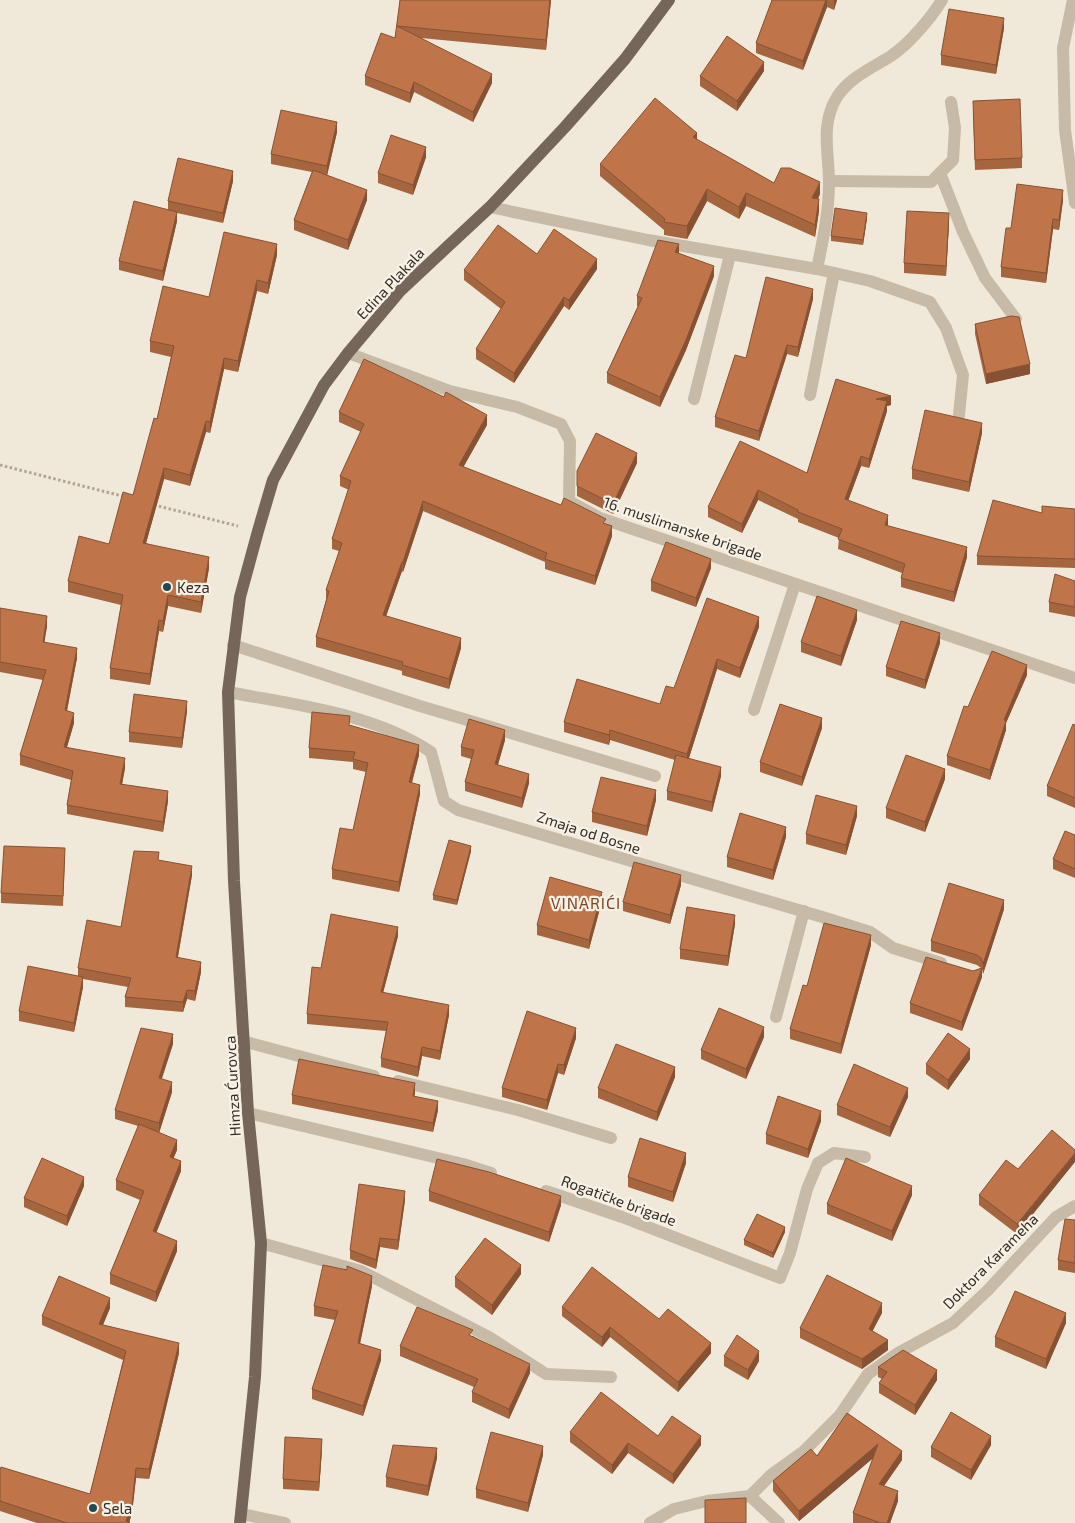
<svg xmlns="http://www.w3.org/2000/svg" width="1075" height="1523" font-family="'Exo 2',sans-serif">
<rect width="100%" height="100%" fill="#f0e9da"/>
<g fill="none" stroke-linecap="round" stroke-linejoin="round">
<!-- path -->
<g stroke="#b3a492" stroke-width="3" stroke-dasharray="2.5 2.5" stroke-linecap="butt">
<polyline points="0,465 126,497"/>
<polyline points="154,505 238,526"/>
</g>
<!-- lane -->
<g stroke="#c7baa7" stroke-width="12">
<polyline points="940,173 963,232 985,278 1016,319"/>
<polyline points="829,181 931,182 953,160 955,128 951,102"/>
<polyline points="810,395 834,273"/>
<polyline points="694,399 730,255"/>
<polyline points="233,645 420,706 655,776"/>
<polyline points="754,710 795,584"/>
<polyline points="776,1017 804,911"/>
<polyline points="246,1042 374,1076"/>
<polyline points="398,1081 518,1110 611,1138"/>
</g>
<!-- street -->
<g stroke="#c7baa7" stroke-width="12">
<polyline points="1073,0 1063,48 1065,130 1075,203"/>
<polyline points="490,207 648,240 817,269 870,281 930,302 946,328 963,375 959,415"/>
<path d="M817 269C823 240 829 212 829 182 829 152 820 125 837 97 850 77 872 68 891 56 909 44 931 18 942 0"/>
<polyline points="348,353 450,391 517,407 561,424 570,441 569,501 600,518 1075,678"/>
<path d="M228 692C296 705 372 713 431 752L444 801 458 810 829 919 870 932 893 948 941 963"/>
<polyline points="248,1113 463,1164 491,1173"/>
<polyline points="546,1191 622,1217 780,1278 790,1253 807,1189 818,1163 834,1153 865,1157"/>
<polyline points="261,1243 361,1271 489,1337 546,1374 611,1377"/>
<polyline points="750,1496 772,1474 804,1451 840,1415 868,1374 898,1353 953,1323 988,1290 1056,1217 1075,1206"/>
<polyline points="242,1514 285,1523"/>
<polyline points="650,1523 674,1509 707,1501 750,1496 779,1523"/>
</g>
<!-- primary -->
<polyline stroke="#756659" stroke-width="12" points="240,1523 255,1377 261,1243 248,1113 234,881 228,692 240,597 258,531 273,480 324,385 348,353 401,290 490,207 565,127 625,59 669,0"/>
</g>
<!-- wall -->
<g fill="#a4653f">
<polygon points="400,0 551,0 546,50 421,38 492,83 473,122 414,92 410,103 365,85 365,76 395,38"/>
<polygon points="772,0 837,0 834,10 827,7 803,70 756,53 756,43"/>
<polygon points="1004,28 996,74 941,65 941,55"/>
<polygon points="764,71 737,111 700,86 700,76"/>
<polygon points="973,111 1022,158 1022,168 975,170"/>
<polygon points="337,132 327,175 367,200 348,250 294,230 294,220 312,172 271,164 271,154"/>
<polygon points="697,140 774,183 820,194 818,199 819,211 815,237 746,206 739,219 707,201 687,239 664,235 664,230 600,176 600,164"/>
<polygon points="426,157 413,195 378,183 378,173"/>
<polygon points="233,181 223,223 177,213 177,221 163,281 119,270 119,261 168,209 168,201"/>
<polygon points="1063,200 1059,230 1053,229 1046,283 1001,277 1001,267 1011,228"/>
<polygon points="867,218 863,245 831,241 831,236"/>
<polygon points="949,223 946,276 904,273 904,263"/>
<polygon points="679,253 714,276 686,350 660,407 607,383 607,373 638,306 637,306 637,296"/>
<polygon points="537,254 597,269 569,310 564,306 514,383 476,359 476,349 501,309 464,280 464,270"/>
<polygon points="277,255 268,294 257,291 238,372 224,369 210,433 206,432 190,486 164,479 146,543 209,568 201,613 168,606 163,632 159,631 150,685 110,679 110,668 121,605 68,592 68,581 109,544 133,495 157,419 171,357 150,352 150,341 209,297"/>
<polygon points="813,299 798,357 787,354 759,441 715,427 715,417 746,358"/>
<polygon points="975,324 1030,374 986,384 975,334"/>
<polygon points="836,379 891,405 887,406 887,411 869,468 861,466 848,501 888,526 967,557 954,602 901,587 901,578 902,573 838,549 839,538 798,522 798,519 758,500 742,533 708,517 708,507 807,473"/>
<polygon points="339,412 487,425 463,467 606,524 612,536 595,585 545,569 545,562 423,511 403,572 402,571 386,616 461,648 449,689 402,675 402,671 316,647 316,637 326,600 326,590 339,551 332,549 332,539 349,490 340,486 340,476 361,432 339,422"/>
<polygon points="982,433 969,492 912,479 912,469"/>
<polygon points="637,463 613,514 577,496 577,486"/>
<polygon points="1075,509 1075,568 977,565 977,556"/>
<polygon points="711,568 696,607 651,591 651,581"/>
<polygon points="1075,581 1075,617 1049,612 1049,602"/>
<polygon points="0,608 47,626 44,642 77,658 67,711 74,723 67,747 125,768 122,785 168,801 163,832 67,814 67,805 71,780 20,765 20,755 43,680 0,672"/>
<polygon points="857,620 841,666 801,652 801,642"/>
<polygon points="759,627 740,678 717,669 689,758 721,776 712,812 667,800 667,791 675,760 610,740 609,745 564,732 564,722 660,704 674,688"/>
<polygon points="940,643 925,689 886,676 886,667"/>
<polygon points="1027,675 1006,723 1006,730 990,780 947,765 947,756 968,707"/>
<polygon points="187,711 182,748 129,742 129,732"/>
<polygon points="350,725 419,755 412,783 420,794 399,892 332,879 332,869 353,830 366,772 353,769 353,762 309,758 309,748"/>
<polygon points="1075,725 1075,808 1047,796 1047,786"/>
<polygon points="822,728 802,786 760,772 760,762"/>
<polygon points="505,740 498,765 529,783 522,808 465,791 465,782 471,759 461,756 461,747"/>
<polygon points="945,779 925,832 886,818 886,808"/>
<polygon points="656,800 647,836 592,822 592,812"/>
<polygon points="857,816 846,855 806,844 806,834"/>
<polygon points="1075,835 1075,878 1053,869 1053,859"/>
<polygon points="786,837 773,880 727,867 727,857"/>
<polygon points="471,851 457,905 433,900 433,895"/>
<polygon points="65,858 63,906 1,903 1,893"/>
<polygon points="159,860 192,875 178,957 201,972 195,1001 187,999 183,1012 125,1007 125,997 128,987 83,979 83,987 74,1032 19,1021 19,1011 78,976 78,968 121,927"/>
<polygon points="681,885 670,924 623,911 623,902"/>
<polygon points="602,901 589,949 537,935 537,925"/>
<polygon points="1004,909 983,974 982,969 982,977 962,1031 910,1013 910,1003 973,971 981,968 977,965 931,951 931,941"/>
<polygon points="735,924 728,966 680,959 680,949"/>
<polygon points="398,936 383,992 449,1015 440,1060 422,1056 418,1077 381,1067 381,1058 386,1031 307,1024 307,1014 321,968"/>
<polygon points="871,945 841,1054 790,1039 790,1029 807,986"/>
<polygon points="764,1037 746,1079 701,1059 701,1050"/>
<polygon points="576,1038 564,1075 558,1073 547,1110 502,1097 502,1088"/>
<polygon points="173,1044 161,1079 172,1092 159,1133 177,1150 173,1158 181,1171 156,1233 177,1251 156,1302 110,1284 110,1274 140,1200 116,1190 116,1180 138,1126 115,1119 115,1110"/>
<polygon points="970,1059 948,1090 926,1074 926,1064"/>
<polygon points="675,1077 657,1121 598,1098 598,1088"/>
<polygon points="415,1093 414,1096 438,1110 433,1132 292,1104 292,1095"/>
<polygon points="908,1097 890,1137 837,1115 837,1105"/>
<polygon points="821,1121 808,1158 766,1144 766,1134"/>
<polygon points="686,1163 673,1202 628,1187 628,1177"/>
<polygon points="1018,1169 1017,1234 979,1205 979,1195"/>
<polygon points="84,1186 67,1226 24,1207 24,1198"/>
<polygon points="429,1191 561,1205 549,1242 429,1201"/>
<polygon points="912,1195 892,1241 827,1214 827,1204"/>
<polygon points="405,1200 398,1250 380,1247 376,1269 350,1259 350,1250"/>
<polygon points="1075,1220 1075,1273 1058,1270 1058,1260"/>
<polygon points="785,1232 773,1258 744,1245 744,1240"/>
<polygon points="521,1274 492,1315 455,1287 455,1277"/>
<polygon points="372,1286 360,1343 381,1360 363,1416 312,1399 312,1389 335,1320 314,1316 314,1306"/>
<polygon points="562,1307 659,1319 711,1353 678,1392 610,1337 602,1347 562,1316"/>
<polygon points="110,1308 103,1325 179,1353 149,1479 136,1478 132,1513 129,1523 130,1523 37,1523 0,1511 0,1470 90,1494 123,1360 42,1325 42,1316"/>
<polygon points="882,1313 872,1331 888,1350 862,1369 800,1338 800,1328"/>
<polygon points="1066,1323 1046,1369 995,1347 995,1337"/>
<polygon points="473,1336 530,1373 509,1419 472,1402 472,1392 474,1387 400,1356 400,1346"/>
<polygon points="724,1356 759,1361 748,1380 724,1366"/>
<polygon points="878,1367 937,1380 915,1415 879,1393 879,1383 882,1379 878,1377"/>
<polygon points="847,1413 902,1451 902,1460 884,1486 898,1491 898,1501 890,1523 853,1523 853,1513 873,1458 799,1521 773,1491 773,1481 811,1449 817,1456"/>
<polygon points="570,1432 658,1436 701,1445 673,1484 628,1453 612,1474 570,1442"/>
<polygon points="991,1445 971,1480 931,1457 931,1447"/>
<polygon points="322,1449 319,1491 283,1489 283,1479"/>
<polygon points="543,1455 528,1512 476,1498 476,1489"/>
<polygon points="437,1458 428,1496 386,1487 386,1477"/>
</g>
<!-- shaded-wall -->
<g fill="#865233">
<polygon points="550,0 551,0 546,50 546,40"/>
<polygon points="826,0 827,0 827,7 803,70 803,61"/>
<polygon points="834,0 837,0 834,10"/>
<polygon points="1004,18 1004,28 996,74 996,65"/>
<polygon points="764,62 764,71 737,111 737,101"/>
<polygon points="492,74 492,83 473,122 473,112"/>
<polygon points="414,82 414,92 410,103 410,93"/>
<polygon points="337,122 337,132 327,176 327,166"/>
<polygon points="697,133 697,145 693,137"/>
<polygon points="426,147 426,157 413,195 413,185"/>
<polygon points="233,171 233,181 223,223 223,213"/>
<polygon points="820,182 820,194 812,210 812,198"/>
<polygon points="707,189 707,201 687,239 687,226"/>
<polygon points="367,190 367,200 348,250 348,240"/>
<polygon points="1063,190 1063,200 1059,230 1059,220"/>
<polygon points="746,193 746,206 739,219 739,207"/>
<polygon points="819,199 819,211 815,237 815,225"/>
<polygon points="177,212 177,221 163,281 163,271"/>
<polygon points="867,213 867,218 863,245 863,240"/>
<polygon points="949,213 949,223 946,276 946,266"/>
<polygon points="1053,219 1053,229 1046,283 1046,273"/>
<polygon points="277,244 277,255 268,294 268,283"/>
<polygon points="679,244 679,254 675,252"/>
<polygon points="597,259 597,269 569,310 569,300"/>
<polygon points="714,266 714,276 686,350 660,407 660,397"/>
<polygon points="257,280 257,291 238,372 238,361"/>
<polygon points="813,289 813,299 798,357 798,347"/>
<polygon points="564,297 564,306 514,383 514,373"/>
<polygon points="787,345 787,354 759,441 759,431"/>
<polygon points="224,358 224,369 210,433 210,422"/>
<polygon points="1030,364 1030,374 986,384 986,374"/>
<polygon points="891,396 891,405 887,406 887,411 869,468 869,459 876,399"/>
<polygon points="487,415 487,425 459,475 459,465"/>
<polygon points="206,421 206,432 190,486 190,475"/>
<polygon points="982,423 982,433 969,492 969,482"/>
<polygon points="637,453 637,463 613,514 613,504"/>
<polygon points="861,456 861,466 845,509 845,499"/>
<polygon points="164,468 164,479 143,554 143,543"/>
<polygon points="758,490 758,500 742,533 742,524"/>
<polygon points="423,501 423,511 403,572 403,562"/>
<polygon points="888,515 888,525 885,535 885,525"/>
<polygon points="612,526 612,536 595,585 595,576"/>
<polygon points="967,547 967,557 954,602 954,592"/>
<polygon points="209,557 209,568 201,613 201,602"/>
<polygon points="711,559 711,568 696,607 696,598"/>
<polygon points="402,562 402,571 383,625 383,615"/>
<polygon points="168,595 168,606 163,632 163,621"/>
<polygon points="857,610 857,620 841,666 841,656"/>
<polygon points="47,616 47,626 43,652 43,642"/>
<polygon points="759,617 759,627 740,678 740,668"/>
<polygon points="159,620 159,631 150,685 150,674"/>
<polygon points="940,633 940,643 925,689 925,680"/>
<polygon points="461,638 461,648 449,689 449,679"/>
<polygon points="77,648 77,658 65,720 65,710"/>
<polygon points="717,659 717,669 687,764 687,754"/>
<polygon points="1027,665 1027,675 1006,723 1006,730 990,780 990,770 1004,720"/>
<polygon points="187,701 187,711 182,748 182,738"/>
<polygon points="74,713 74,723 64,757 64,747"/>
<polygon points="822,718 822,728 802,786 802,777"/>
<polygon points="505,730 505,740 495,774 495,764"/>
<polygon points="610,730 610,740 609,745 609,735"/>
<polygon points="419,745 419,755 409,792 409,782"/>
<polygon points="125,758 125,768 120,794 120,784"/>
<polygon points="721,767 721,776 712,812 712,802"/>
<polygon points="945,769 945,779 925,832 925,822"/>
<polygon points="529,774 529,783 522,808 522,798"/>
<polygon points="420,785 420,794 399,892 399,882"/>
<polygon points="656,790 656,800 647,836 647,826"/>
<polygon points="168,791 168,801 163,832 163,822"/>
<polygon points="857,806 857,816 846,855 846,845"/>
<polygon points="786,827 786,837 773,880 773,870"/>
<polygon points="471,846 471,851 457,905 457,900"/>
<polygon points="192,866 192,875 176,967 176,957"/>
<polygon points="681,875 681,885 670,924 670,915"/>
<polygon points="602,892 602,901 589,949 589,940"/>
<polygon points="1004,900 1004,909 983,974 983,964"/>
<polygon points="735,915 735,924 728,966 728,956"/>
<polygon points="398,927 398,936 381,1001 381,992"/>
<polygon points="871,935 871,945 841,1054 841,1044"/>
<polygon points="201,962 201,972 195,1001 195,991"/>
<polygon points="982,968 982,977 962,1031 962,1022"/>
<polygon points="83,977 83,987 74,1032 74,1023"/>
<polygon points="187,990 187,999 183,1012 183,1002"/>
<polygon points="449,1005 449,1015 440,1060 440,1051"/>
<polygon points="764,1027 764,1037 746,1079 746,1069"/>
<polygon points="576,1028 576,1038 564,1075 564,1065"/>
<polygon points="173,1034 173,1044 159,1088 159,1078"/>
<polygon points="422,1047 422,1056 418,1077 418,1067"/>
<polygon points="970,1049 970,1059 948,1090 948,1080"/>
<polygon points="558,1064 558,1073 547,1110 547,1100"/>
<polygon points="675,1067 675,1077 657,1121 657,1112"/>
<polygon points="172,1082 172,1092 159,1133 159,1123"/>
<polygon points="415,1083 415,1093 413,1105 413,1096"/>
<polygon points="908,1088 908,1097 890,1137 890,1127"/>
<polygon points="438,1101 438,1110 433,1132 433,1123"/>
<polygon points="821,1111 821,1121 808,1158 808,1149"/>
<polygon points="177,1140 177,1150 170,1167 170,1157"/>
<polygon points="686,1153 686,1163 673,1202 673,1192"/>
<polygon points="1075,1153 1075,1162 1017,1234 1017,1224"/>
<polygon points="181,1161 181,1171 153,1241 153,1231"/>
<polygon points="84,1177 84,1186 67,1226 67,1216"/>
<polygon points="912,1186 912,1195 892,1241 892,1231"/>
<polygon points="405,1191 405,1200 398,1250 398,1240"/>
<polygon points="561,1196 561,1205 549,1242 549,1232"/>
<polygon points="785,1227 785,1232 773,1258 773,1253"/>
<polygon points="380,1238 380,1247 376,1269 376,1260"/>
<polygon points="177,1241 177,1251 156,1302 156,1292"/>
<polygon points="521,1265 521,1274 492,1315 492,1305"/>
<polygon points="372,1276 372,1286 358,1353 358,1343"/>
<polygon points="110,1298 110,1308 99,1334 99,1324"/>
<polygon points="882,1303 882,1313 869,1338 869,1329"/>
<polygon points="1066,1313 1066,1323 1046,1369 1046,1359"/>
<polygon points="610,1327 610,1337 602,1347 602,1337"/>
<polygon points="888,1340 888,1350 862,1369 862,1359"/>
<polygon points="179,1343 179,1353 149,1479 149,1469"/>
<polygon points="711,1343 711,1353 678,1392 678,1382"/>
<polygon points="381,1350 381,1360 363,1416 363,1406"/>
<polygon points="759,1351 759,1361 748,1380 748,1370"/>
<polygon points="530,1364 530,1373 509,1419 509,1409"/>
<polygon points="937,1370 937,1380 915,1415 915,1405"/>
<polygon points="701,1436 701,1445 673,1484 673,1474"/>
<polygon points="991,1436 991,1445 971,1480 971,1470"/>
<polygon points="322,1439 322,1449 319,1491 319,1482"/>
<polygon points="628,1443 628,1453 612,1474 612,1465"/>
<polygon points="878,1444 878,1454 799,1521 799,1511"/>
<polygon points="543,1446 543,1455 528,1512 528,1503"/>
<polygon points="437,1448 437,1458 428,1496 428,1486"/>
<polygon points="902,1451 902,1460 879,1493 879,1484"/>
<polygon points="136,1468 136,1478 132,1513 129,1523 126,1521"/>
<polygon points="898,1491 898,1501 890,1523 887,1523"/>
</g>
<!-- building -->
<g fill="#bf7549" stroke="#865233">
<polygon points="400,0 550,0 546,40 397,26 492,74 473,112 414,82 410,93 365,76 381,33 395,38"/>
<polygon points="772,0 826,0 803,61 756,43"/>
<polygon points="949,9 1004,18 996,65 941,55"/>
<polygon points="727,36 764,62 737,101 700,76"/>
<polygon points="655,98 697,133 693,137 774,183 781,168 790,168 820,182 812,198 819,199 815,225 746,193 739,207 707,189 687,226 664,222 665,219 600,164"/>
<polygon points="1020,99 1022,158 975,160 973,101"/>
<polygon points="281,110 337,122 327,166 271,154"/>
<polygon points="391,135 426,147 413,185 378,173"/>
<polygon points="178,158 233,171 223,213 168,201"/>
<polygon points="313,170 367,190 348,240 294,220"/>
<polygon points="1017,184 1063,190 1059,220 1053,219 1046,273 1001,267 1006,228 1011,228"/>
<polygon points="134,201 177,212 163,271 119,261"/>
<polygon points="835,208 867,213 863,240 831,236"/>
<polygon points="907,211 949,213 946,266 904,263"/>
<polygon points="498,225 537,254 554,229 597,259 569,300 564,297 514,373 476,349 505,302 464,270"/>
<polygon points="224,232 277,244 268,283 257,280 238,361 224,358 210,422 206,421 190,475 164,468 143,543 209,557 201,602 168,595 163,621 159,620 150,674 110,668 123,595 68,581 79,536 109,544 123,492 133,495 154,418 157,419 174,346 150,341 163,286 209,297"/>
<polygon points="658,240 679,244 675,252 714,266 686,340 660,397 607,373 642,298 637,296"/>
<polygon points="766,277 813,289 798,347 787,345 759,431 715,417 735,355 746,358"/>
<polygon points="1011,316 1019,317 1030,364 986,374 975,324"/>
<polygon points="364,359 444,397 446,392 487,415 459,465 561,505 564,498 606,519 603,523 612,526 595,576 545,559 547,553 423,501 403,562 402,562 383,615 461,638 449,679 402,665 403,662 316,637 329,591 326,590 342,543 332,539 351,481 340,476 364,424 339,412"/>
<polygon points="836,379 891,396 876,399 887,401 869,459 861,456 845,499 888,515 885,525 967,547 954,592 901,578 905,564 838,539 842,529 798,512 798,510 758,490 742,524 708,507 740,441 807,473"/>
<polygon points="925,410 982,423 969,482 912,469"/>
<polygon points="596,433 637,453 613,504 577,486 577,471"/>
<polygon points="993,500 1042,513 1042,506 1075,509 1075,559 977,556"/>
<polygon points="666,542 711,559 696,598 651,581"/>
<polygon points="1055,574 1075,581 1075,607 1049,602"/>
<polygon points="817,596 857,610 841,656 801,642"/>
<polygon points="707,598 759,617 740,668 717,659 687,754 610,730 609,735 564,722 577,679 660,704 666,686 674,688"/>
<polygon points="0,608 47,616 43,642 77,648 65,710 74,713 64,747 125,758 120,784 168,791 163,822 67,805 73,771 20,755 46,670 0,662"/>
<polygon points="901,621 940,633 925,680 886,667"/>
<polygon points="992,651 1027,665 1004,720 1006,721 990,770 947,756 964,706 968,707"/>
<polygon points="134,694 187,701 182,738 129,732"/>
<polygon points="780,704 822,718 802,777 760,762"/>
<polygon points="312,712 350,716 349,725 419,745 409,782 420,785 399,882 332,869 340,828 353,830 368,763 353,759 355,752 309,748"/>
<polygon points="469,719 505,730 495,764 529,774 522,798 465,782 474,750 461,747"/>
<polygon points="1073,724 1075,725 1075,798 1047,786"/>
<polygon points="676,755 721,767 712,802 667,791"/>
<polygon points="906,755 945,769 925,822 886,808"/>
<polygon points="601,777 656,790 647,826 592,812"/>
<polygon points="816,795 857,806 846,845 806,834"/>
<polygon points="740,813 786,827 773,870 727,857"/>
<polygon points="1065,831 1075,835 1075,869 1053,859"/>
<polygon points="449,840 471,846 457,900 433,895"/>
<polygon points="4,846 65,848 63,896 1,893"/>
<polygon points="134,851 159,852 158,860 192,866 176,957 201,962 195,991 187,990 183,1002 125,997 131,978 78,968 87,920 121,927"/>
<polygon points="634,862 681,875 670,915 623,902"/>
<polygon points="550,877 602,892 589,940 537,925"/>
<polygon points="949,883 1004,900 983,964 981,958 977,955 931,941"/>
<polygon points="687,907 735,915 728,956 680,949"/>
<polygon points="331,914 398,927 381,992 449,1005 440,1051 422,1047 418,1067 381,1058 388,1022 307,1014 312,967 321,968"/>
<polygon points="824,923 871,935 841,1044 790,1029 803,985 807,986"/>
<polygon points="926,957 973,971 982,968 962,1022 910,1003"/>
<polygon points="28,966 83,977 74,1023 19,1011"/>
<polygon points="719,1008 764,1027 746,1069 701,1050"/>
<polygon points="527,1011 576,1028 564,1065 558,1064 547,1100 502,1088"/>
<polygon points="141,1028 173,1034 159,1078 172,1082 159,1123 115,1110"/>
<polygon points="948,1033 970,1049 948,1080 926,1064"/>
<polygon points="616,1044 675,1067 657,1112 598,1088"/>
<polygon points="299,1059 415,1083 413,1096 438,1101 433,1123 292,1095"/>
<polygon points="854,1064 908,1088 890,1127 837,1105"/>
<polygon points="778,1096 821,1111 808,1149 766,1134"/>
<polygon points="139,1124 177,1140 170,1157 181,1161 153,1231 177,1241 156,1292 110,1274 144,1191 116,1180"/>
<polygon points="1052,1130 1075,1150 1075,1153 1017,1224 979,1195 1006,1160 1018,1169"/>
<polygon points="640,1138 686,1153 673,1192 628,1177"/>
<polygon points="42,1158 84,1177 67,1216 24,1198"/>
<polygon points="846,1158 912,1186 892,1231 827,1204"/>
<polygon points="437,1159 489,1172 561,1196 549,1232 429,1191"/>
<polygon points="359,1184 405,1191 398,1240 380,1238 376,1260 350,1250"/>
<polygon points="757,1214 785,1227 773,1253 744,1240"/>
<polygon points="1065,1219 1075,1220 1075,1263 1058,1260"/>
<polygon points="485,1238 521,1265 492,1305 455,1277"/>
<polygon points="323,1265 347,1270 347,1266 372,1276 358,1343 381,1350 363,1406 312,1389 338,1311 314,1306"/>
<polygon points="592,1267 659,1319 668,1309 711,1343 678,1382 610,1327 602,1337 562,1307"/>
<polygon points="827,1275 882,1303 869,1329 888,1340 862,1359 800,1328"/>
<polygon points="59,1276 110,1298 99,1324 179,1343 149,1469 136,1468 132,1504 126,1521 130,1523 67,1523 0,1501 0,1470 1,1467 90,1494 126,1351 42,1316"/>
<polygon points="1015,1291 1066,1313 1046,1359 995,1337"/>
<polygon points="417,1307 473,1330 469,1335 530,1364 509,1409 472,1392 478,1379 400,1346"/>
<polygon points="737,1335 759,1351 748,1370 724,1356"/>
<polygon points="903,1350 937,1370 915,1405 879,1383 887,1372 878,1367"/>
<polygon points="601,1392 658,1436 672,1416 701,1436 673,1474 628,1443 612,1465 570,1432"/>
<polygon points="951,1412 991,1436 971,1470 931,1447"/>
<polygon points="847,1413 902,1451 879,1484 898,1491 887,1523 881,1523 853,1513 878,1444 799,1511 773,1481 811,1449 817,1456"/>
<polygon points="491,1432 543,1446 528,1503 476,1489"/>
<polygon points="285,1437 322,1439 319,1482 283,1479"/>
<polygon points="393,1445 437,1448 428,1486 386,1477"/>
<polygon points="746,1498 746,1523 705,1523 705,1500"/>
</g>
<!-- markers -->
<g fill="#1f4953" stroke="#f8f2e6" stroke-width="2">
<circle cx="167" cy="587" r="5"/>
<circle cx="93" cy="1508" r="5"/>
</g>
<g text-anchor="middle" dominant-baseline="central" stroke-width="4.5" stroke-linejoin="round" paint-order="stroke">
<!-- street labels -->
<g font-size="15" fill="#342d27" stroke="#f8f2e6">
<text transform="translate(390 283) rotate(-47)">Edina Plakala</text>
<text transform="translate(683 528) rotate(19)">16. muslimanske brigade</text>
<text transform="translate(589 832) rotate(18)">Zmaja od Bosne</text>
<text transform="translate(232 1086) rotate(-93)">Himza Ćurovca</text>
<text transform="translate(619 1200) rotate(20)">Rogatičke brigade</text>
<text transform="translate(990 1261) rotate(-45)">Doktora Karameha</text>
</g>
<!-- poi labels -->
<g font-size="15" fill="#342d27" stroke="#f8f2e6" text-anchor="start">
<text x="177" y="587">Keza</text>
<text x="103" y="1508">Sela</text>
</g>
<!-- neighbourhood labels -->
<g font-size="16" letter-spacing="1" fill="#7f4625" stroke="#f8f2e6">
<text x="586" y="902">VINARIĆI</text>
</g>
</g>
</svg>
